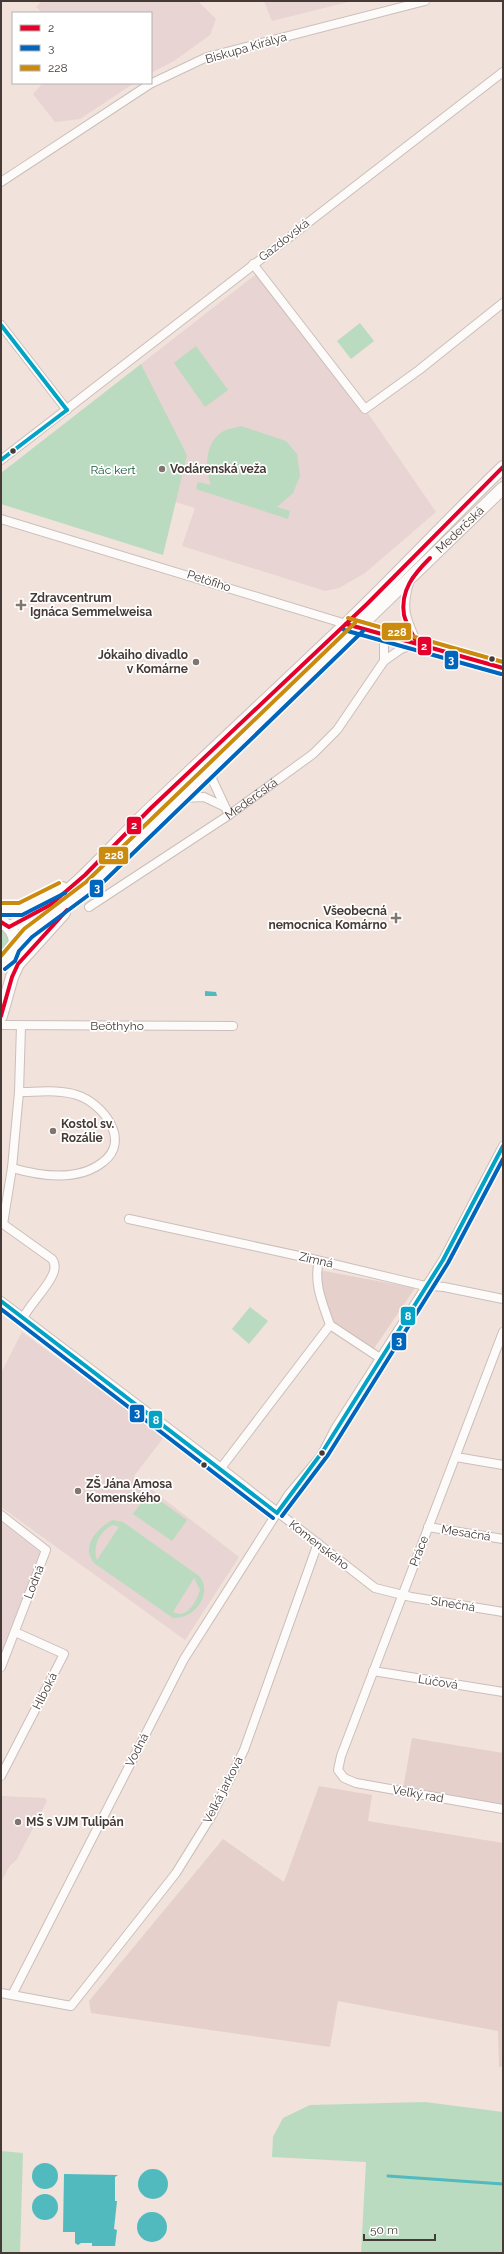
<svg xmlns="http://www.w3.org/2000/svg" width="504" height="2254" font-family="Raleway,sans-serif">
<rect width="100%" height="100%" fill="#f1e2db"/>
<!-- industrial -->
<g fill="#e5d0cb">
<polygon points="319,1270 415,1288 373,1350 330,1322"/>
<polygon points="412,1738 503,1753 503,1805 403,1789"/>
<polygon points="319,1786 372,1795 368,1821 503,1843 503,2066 499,2067 498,2031 338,2001 330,2047 91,2013 89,2001 223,1839 284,1882"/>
</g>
<!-- education -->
<g fill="#e8d4d2">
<polygon points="42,1 198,1 216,19 210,35 174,61 151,73 151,13 43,13 36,7"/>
<polygon points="264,1 352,1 272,21"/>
<polygon points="43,83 134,83 80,119 55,122 33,94"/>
<polygon points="259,272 365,409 436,512 365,573 339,588 325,591 319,589 182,546 195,508 175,502 187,455 141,364"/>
<polygon points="22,1332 164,1437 134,1476 239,1557 185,1640 1,1507 1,1373"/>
<polygon points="1,1522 40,1552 1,1653"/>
<polygon points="1,1796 45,1798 47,1801 17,1859 9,1867 1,1882"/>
</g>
<!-- green -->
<g fill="#badbc0" fill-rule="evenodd">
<polygon points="360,323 374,341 351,359 337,341"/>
<polygon points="196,346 228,390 205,407 174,363"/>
<polygon points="141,364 187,455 163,555 1,504 1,473"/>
<path d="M241 426 286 441 297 454 300 476 293 493 277 507 290 511 288 519 196 489 198 482 211 485C204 468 205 439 226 430 230 428 236 428 241 426Z"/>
<polygon points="1,926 11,944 1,960"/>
<polygon points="250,1307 268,1321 249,1344 232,1329"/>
<polygon points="149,1493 187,1520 172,1541 133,1514"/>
<path d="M113 1520 123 1522 199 1576C214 1593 194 1620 173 1618L94 1563C92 1560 89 1555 89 1551 88 1538 103 1524 113 1520ZM113 1525 119 1527 97 1560C92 1547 100 1530 113 1525ZM194 1578 200 1590C196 1602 187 1620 173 1612Z"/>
<polygon points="425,2102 503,2112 503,2253 361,2253 366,2162 272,2157 273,2137 283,2118 310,2105"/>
<polygon points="1,2151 23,2153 20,2253 1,2253"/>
</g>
<!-- water -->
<g fill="#50babe">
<polygon points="205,991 216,992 217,996 205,996"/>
<circle cx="45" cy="2176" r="13"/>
<circle cx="153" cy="2184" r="15"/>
<polygon points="64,2174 118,2175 115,2177 115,2201 117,2201 114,2229 117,2230 115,2246 92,2246 92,2243 81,2243 78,2245 75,2243 75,2232 63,2232"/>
<circle cx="45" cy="2207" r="13"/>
<circle cx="152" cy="2227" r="15"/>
</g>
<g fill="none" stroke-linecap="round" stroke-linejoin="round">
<!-- stream -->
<polyline stroke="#50babe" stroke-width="3" points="388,2176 503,2184"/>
<!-- minor casing -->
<g stroke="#cabfbb" stroke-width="10">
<g id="minor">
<polyline points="1,182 150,84 207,57 425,1"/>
<polyline points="253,264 365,409 419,370 503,303"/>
<polyline points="1,325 67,410"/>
<polyline points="1,460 503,72"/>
<polyline points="1,519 346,624 503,668"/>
<path d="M410 579C401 608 405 617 417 643"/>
<polyline points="384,633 384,661"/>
<polyline points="215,767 212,779 229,815"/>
<polyline points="183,798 204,797 223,806"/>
<path id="s1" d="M89 907 229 815 313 754 337 730 384 661 401 649 417 643"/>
<polyline points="1,1025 233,1026"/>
<path d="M12 1168C40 1176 78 1182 103 1162 132 1140 102 1103 77 1095 59 1089 37 1092 19 1092"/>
<polyline points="129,1219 308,1258 421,1285 444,1287 503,1299"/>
<polyline points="3,1224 12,1168 19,1092 21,1026"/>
<path d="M3 1224 52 1259C55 1263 55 1269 53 1274 48 1287 31 1303 23 1318"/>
<polyline points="1,1301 221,1468 375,1588 411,1597 503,1612"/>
<polyline points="330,1325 380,1358"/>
<polyline points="503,1332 341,1756 338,1770 344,1778 356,1783 503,1809"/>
<polyline points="456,1457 503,1465"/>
<path d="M221 1468 330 1325C323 1304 313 1283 319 1261"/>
<polyline points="1,1515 46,1550 1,1667"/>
<polyline points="428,1527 503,1539"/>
<polyline points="373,1671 503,1692"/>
<polyline points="1,1776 64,1654 15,1632"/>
<polyline points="1,1993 71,2006 176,1873 212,1815 244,1750 318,1543"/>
<polyline points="12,1995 184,1659 289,1494 321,1456 335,1429 443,1260 503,1146"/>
</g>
</g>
<!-- primary casing -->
<g stroke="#cabfbb" stroke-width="14">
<g id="primary">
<polyline points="1,909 20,909 62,888"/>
<path d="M1 922C20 931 19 955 1 964"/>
<path d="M9 927C68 904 106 850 151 808 216 747 282 685 347 623 400 572 450 518 503 467"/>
<path id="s2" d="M14 948 28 933 90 887 503 488"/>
<polyline points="1,1016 12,977 18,964 64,913"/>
</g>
</g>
<!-- minor -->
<use href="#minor" stroke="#fdfbfa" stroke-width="8"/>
<!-- primary -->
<use href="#primary" stroke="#fdfbfa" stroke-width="12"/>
<!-- bus-1 casing -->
<g stroke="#fff" stroke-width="7">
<g id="bus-1">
<polyline points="346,624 503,668"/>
<path d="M417 643C413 635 406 624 404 615 400 590 414 574 430 558"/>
<polyline points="1,922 9,927 50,905 85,875 151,808 367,604 503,467"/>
<polyline points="1,1016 12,977 18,964 67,910"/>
</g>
</g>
<!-- bus-2 casing -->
<g stroke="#fff" stroke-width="7">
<g id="bus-2">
<polyline points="344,630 501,674"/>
<polyline points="1,915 22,915 65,893"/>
<polyline points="5,969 15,961 19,951 32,937 94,891 363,631"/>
<polyline points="1,1309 273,1518"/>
<polyline points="282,1516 328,1455 448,1263 503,1159"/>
</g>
</g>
<!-- bus-3 casing -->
<g stroke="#fff" stroke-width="7">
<g id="bus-3">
<polyline points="348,618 503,662"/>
<polyline points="1,903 19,903 59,883"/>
<polyline points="1,956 24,929 86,882 355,623"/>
</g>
</g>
<!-- bus-4 casing -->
<g stroke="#fff" stroke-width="7">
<g id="bus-4">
<polyline points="1,325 67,410"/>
<polyline points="1,460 67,410"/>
<polyline points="1,1301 277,1513 323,1451 443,1260 503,1146"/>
</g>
</g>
<!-- bus-1 -->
<use href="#bus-1" stroke="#e4002b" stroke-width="4"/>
<!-- bus-2 -->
<use href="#bus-2" stroke="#0065bd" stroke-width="4"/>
<!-- bus-3 -->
<use href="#bus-3" stroke="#ca8b0e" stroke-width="4"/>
<!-- bus-4 -->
<use href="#bus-4" stroke="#03a3c6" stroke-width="4"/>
</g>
<!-- markers -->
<g fill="#453a36" stroke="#fff" stroke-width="1.5">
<circle cx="13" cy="451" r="3.5"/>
<circle cx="492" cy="659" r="3.5"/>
<circle cx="322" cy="1453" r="3.5"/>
<circle cx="204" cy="1465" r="3.5"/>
</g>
<g fill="#817570" stroke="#fff" stroke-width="1.5">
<circle cx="162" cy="469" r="4"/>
<path d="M19 599h4v4h4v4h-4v4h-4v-4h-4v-4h4z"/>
<circle cx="196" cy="662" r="4"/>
<path d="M394 912h4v4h4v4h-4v4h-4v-4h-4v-4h4z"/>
<circle cx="53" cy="1131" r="4"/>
<circle cx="78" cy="1491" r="4"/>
<circle cx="18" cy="1822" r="4"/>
</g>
<g text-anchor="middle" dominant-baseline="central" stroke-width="3.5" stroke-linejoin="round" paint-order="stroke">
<!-- street labels -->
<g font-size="12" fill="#453a36" stroke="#fff">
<text transform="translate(246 48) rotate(-16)">Biskupa Királya</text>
<text transform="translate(284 240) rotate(-38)">Gazdovská</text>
<text stroke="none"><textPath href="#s2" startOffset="612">Mederčská</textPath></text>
<text transform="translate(209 581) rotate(18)">Petöfiho</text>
<text stroke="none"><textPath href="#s1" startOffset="195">Mederčská</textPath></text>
<text x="117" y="1026">Beöthyho</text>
<text transform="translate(316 1260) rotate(13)">Zimná</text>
<text transform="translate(466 1533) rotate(9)">Mesačná</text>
<text transform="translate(319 1545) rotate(38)">Komenského</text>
<text transform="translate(419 1551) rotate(-69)">Práce</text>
<text transform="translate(34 1582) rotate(-69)">Lodná</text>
<text transform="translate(453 1604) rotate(9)">Slnečná</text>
<text transform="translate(438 1682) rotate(9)">Lúčová</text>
<text transform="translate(45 1691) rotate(-63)">Hlboká</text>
<text transform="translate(137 1750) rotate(-63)">Vodná</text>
<text transform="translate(223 1790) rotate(-63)">Veľká jarková</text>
<text transform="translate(418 1794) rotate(10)">Veľký rad</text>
</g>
<!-- poi labels -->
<g font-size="12" font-weight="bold" fill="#453a36" stroke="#fff" text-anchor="start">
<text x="170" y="469">Vodárenská veža</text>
<text x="30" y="598">Zdravcentrum<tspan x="30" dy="14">Ignáca Semmelweisa</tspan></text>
<text x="188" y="655" text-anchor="end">Jókaiho divadlo<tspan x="188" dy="14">v Komárne</tspan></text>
<text x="387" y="911" text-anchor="end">Všeobecná<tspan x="387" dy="14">nemocnica Komárno</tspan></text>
<text x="61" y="1124">Kostol sv.<tspan x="61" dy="14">Rozálie</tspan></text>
<text x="86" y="1484">ZŠ Jána Amosa<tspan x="86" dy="14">Komenského</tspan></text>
<text x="26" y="1822">MŠ s VJM Tulipán</text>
</g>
<!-- park labels -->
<g font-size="12" fill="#165837" stroke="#fff">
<text x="113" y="470">Rác kert</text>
</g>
</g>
<g stroke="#fff" stroke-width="1.5">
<rect x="381" y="622" width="31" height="19" rx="4" fill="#ca8b0e"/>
<rect x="417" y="636" width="15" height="20" rx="4" fill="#e4002b"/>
<rect x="444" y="650" width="15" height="20" rx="4" fill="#0065bd"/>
<rect x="126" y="816" width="16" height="19" rx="4" fill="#e4002b"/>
<rect x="98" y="846" width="31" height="19" rx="4" fill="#ca8b0e"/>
<rect x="89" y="879" width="15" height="19" rx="4" fill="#0065bd"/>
<rect x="400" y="1306" width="16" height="20" rx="4" fill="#03a3c6"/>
<rect x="391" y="1332" width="16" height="19" rx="4" fill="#0065bd"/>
<rect x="129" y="1404" width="16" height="19" rx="4" fill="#0065bd"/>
<rect x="148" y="1410" width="15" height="19" rx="4" fill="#03a3c6"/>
</g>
<g font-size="11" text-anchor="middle" font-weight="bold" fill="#fff">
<text x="397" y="636">228</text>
<text x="424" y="650">2</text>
<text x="451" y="664">3</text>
<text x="134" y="829">2</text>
<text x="114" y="859">228</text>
<text x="97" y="892">3</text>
<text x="408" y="1320">8</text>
<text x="399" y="1345">3</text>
<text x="137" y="1417">3</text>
<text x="156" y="1424">8</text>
</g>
<!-- border -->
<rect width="504" height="2254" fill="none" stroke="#453a36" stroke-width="4"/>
<!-- legend -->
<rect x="12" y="12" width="140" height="72" fill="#ffffff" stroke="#b5b0af"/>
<rect x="20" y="25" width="20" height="6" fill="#e4002b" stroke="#b5b0af"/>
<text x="48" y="32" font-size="12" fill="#453a36">2</text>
<rect x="20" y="45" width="20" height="6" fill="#0065bd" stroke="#b5b0af"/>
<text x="48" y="52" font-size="12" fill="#453a36">3</text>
<rect x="20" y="65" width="20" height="6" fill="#ca8b0e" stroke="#b5b0af"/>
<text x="48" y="72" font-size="12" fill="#453a36">228</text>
<!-- scale -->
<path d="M364 2234v6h71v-6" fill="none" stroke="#453a36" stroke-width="2"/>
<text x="370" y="2234" font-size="12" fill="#453a36" stroke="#ffffff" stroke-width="3" paint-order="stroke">50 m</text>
</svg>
